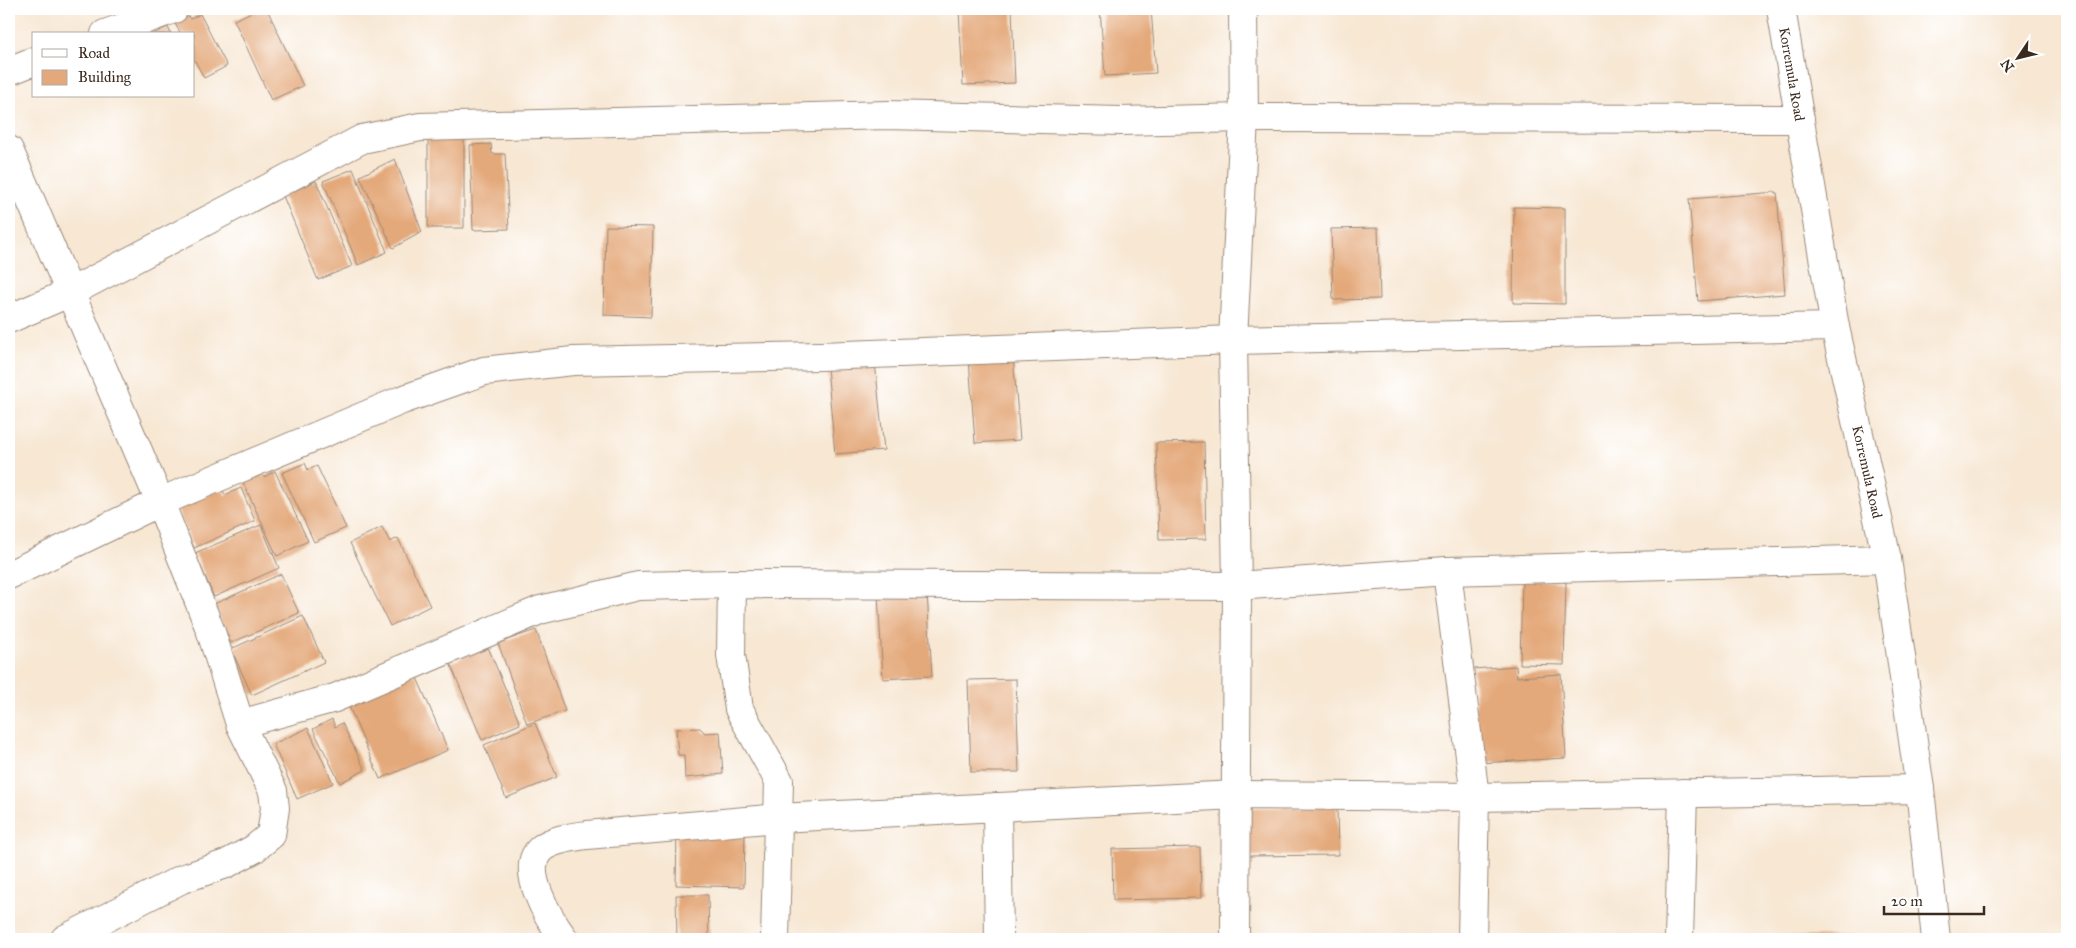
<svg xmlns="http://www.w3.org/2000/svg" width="2076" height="948" font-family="'IM FELL Great Primer',serif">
<rect width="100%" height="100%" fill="#fff"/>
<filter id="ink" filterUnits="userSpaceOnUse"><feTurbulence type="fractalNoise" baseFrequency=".02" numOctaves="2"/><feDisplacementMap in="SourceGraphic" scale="10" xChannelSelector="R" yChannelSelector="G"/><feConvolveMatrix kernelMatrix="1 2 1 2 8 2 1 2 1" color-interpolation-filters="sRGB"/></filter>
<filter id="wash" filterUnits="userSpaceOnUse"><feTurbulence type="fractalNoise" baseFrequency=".0096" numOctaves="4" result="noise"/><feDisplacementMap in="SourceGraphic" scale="20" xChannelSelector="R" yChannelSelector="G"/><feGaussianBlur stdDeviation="1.12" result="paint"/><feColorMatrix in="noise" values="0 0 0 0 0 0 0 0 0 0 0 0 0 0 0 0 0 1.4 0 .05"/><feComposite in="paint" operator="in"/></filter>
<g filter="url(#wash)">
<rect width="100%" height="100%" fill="#f7e7d3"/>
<g id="blocks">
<!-- building -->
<g fill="#e4a97a">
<polygon points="184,9 190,19 200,14 227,66 204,78 194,59 194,34 181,34 173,20"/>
<polygon points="258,9 267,9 303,86 271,100 234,20"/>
<polygon points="959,9 1012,9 1015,83 963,85"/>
<polygon points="1100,9 1151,9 1156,73 1105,76"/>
<polygon points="151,25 155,33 168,27 171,34 140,34"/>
<polygon points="428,139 464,140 464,228 428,228"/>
<polygon points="491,144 492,154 505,154 509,229 473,230 470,145"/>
<polygon points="395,159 422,232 393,248 360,176"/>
<polygon points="353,169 387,252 358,265 323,181"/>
<polygon points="316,181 352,266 318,280 283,196"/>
<polygon points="1777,192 1785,294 1698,301 1689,199"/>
<polygon points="1514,207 1565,208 1565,304 1513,303"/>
<polygon points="606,226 653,227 651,317 604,315"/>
<polygon points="1378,228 1380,299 1333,300 1331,229"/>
<polygon points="1013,356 1020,440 975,443 969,359"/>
<polygon points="875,362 884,450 835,454 827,367"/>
<polygon points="1204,442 1206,539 1159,540 1156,443"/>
<polygon points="305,463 308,470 317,466 346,528 314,542 282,473"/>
<polygon points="275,471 308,541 277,556 242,480 258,473 264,477"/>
<polygon points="222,488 225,495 241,488 255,521 194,548 177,509"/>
<polygon points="261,525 279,568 214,597 195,553"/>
<polygon points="382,527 390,542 398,538 430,606 390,626 350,543"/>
<polygon points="281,574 299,613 231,643 214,604"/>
<polygon points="1522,580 1566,582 1564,665 1520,664"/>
<polygon points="927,592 932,676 883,679 878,595"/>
<polygon points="303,616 324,662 252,695 231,649"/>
<polygon points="536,630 565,711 527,724 498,643"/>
<polygon points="488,647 520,724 482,740 450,663"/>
<polygon points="1516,666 1517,677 1561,674 1566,758 1479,763 1473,669"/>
<polygon points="415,673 448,750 380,779 347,702"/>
<polygon points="1016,679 1019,772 971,772 968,680"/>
<polygon points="332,719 335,727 342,723 365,770 340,783 313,729"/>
<polygon points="535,723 557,777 506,798 484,745"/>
<polygon points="308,728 333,783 297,799 273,744"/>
<polygon points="700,728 705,733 720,732 723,774 685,778 684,755 678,755 676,729"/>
<polygon points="1337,806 1338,855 1247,856 1245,808"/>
<polygon points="677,830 745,832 744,887 676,885"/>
<polygon points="1200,847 1201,898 1113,900 1112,849"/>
<polygon points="676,895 708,895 709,939 677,939"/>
<polygon points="1850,936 1850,939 1767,939 1767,937"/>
</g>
</g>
</g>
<g filter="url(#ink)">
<use href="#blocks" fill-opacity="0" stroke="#998878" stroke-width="1"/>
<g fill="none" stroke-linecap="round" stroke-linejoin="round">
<!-- minor casing -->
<g stroke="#998878" stroke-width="30">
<g id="minor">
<polyline points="105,34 174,9"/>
<polyline points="9,71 34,61"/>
<polyline points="9,150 160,502 211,632 240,724 273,791 275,808 271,835 254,849 226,864 182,879 65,939"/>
<polyline points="9,319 71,292 362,139 420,127 888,115 1121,121 1244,118 1800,119"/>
<polyline points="1447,571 1475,797 1472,939"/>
<polyline points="9,575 160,502 402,400 484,371 573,361 821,356 1233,340 1835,327"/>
<polyline points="732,584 731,655 739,709 779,781 775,939"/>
<polyline points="240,724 335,698 540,610 638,586 730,584 1237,586 1447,571 1887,559"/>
<polyline points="997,807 999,939"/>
<path d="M564 939C550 920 517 868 542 848 554 839 573 837 587 835L778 818 1236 795 1475 797 1920 789"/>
<polyline points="1235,939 1237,586 1233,340 1244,118 1243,9"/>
<polyline points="1679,939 1683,793"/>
</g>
</g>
<!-- tertiary casing -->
<g stroke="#998878" stroke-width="30">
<g id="tertiary">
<path id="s1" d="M1781 9 1835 327 1887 559 1920 789 1936 939"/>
</g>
</g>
<!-- minor -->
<use href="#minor" stroke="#fff" stroke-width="28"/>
<!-- tertiary -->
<use href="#tertiary" stroke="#fff" stroke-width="28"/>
</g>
</g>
<g text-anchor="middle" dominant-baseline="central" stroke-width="4" stroke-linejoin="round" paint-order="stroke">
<!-- street labels -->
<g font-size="14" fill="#3b2a1e" stroke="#fff">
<text stroke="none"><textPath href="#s1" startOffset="66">Korremula Road</textPath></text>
<text stroke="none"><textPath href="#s1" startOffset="471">Korremula Road</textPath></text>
</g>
</g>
<!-- margin -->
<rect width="2076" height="948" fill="none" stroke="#fff" stroke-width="30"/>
<!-- legend -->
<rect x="32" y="32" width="162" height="65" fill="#ffffff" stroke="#b1aaa5"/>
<rect x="42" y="49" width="25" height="8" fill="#ffffff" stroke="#b1aaa5"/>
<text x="78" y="58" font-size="15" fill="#3b2a1e">Road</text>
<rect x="42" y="70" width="25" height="15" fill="#e4a97a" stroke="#b1aaa5"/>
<text x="78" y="82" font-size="15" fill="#3b2a1e">Building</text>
<!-- north arrow -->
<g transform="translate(2018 58) rotate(235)" stroke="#ffffff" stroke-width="4" paint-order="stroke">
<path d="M0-4L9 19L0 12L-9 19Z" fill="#3b2a1e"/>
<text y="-8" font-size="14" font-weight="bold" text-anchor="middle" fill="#3b2a1e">N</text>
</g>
<!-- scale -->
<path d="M1884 906v8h100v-8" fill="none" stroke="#3b2a1e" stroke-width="2.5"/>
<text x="1891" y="906" font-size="15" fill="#3b2a1e" stroke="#ffffff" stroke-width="4" paint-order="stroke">20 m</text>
</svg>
